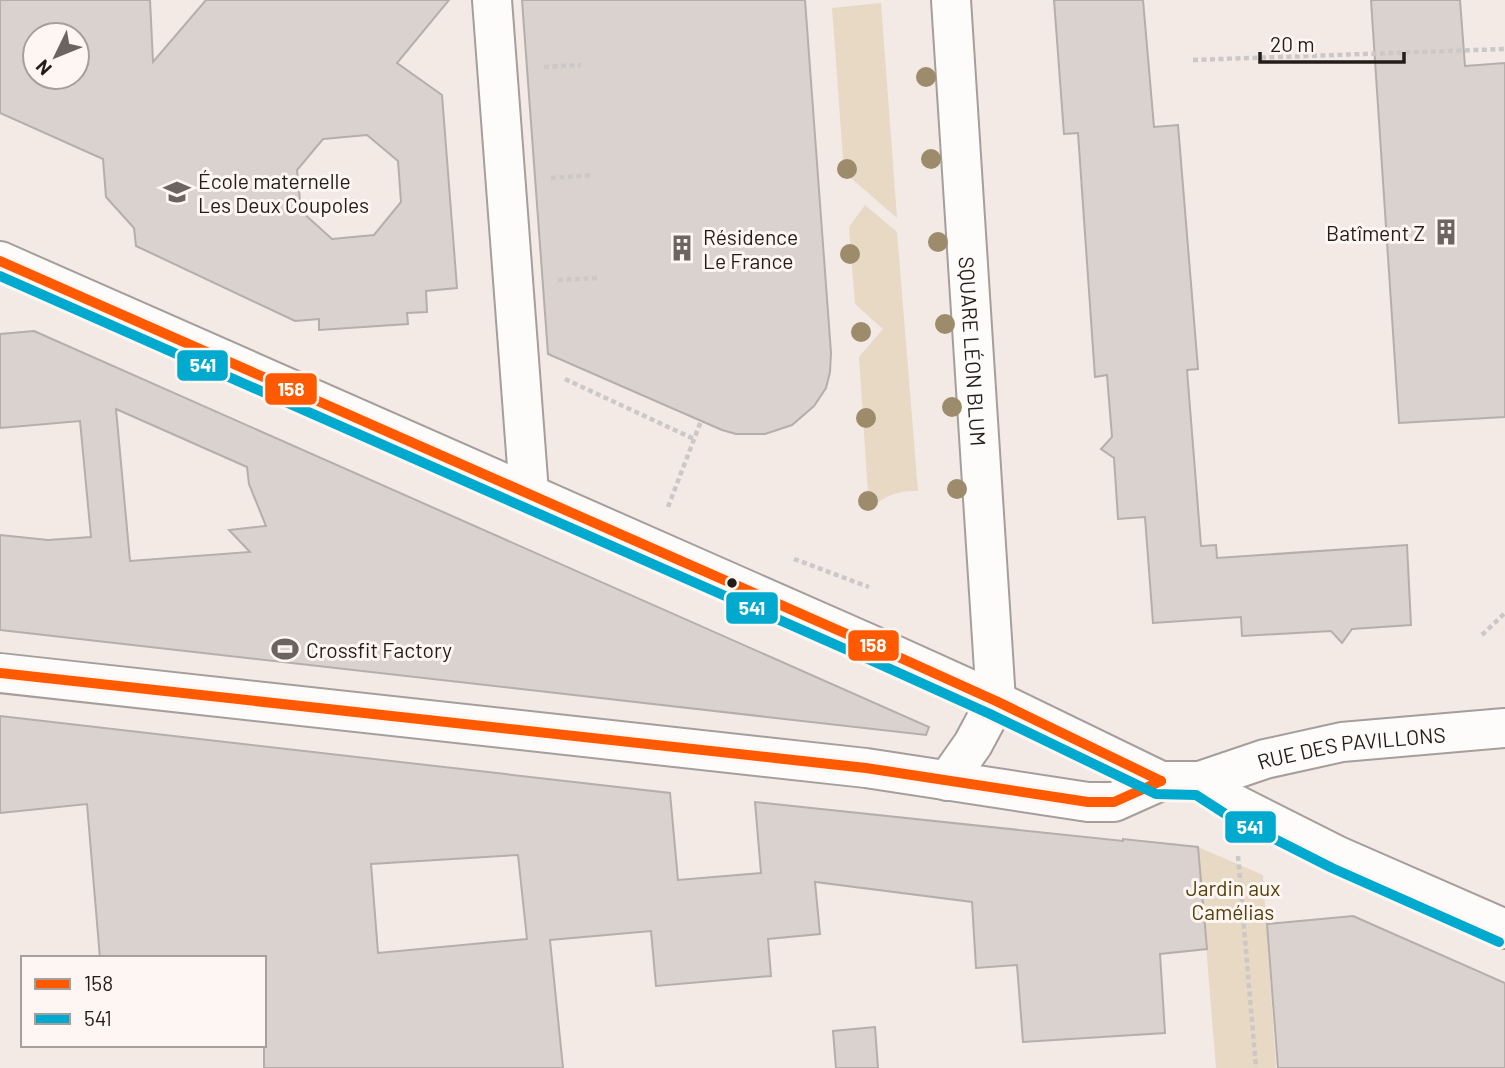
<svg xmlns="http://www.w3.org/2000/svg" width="1505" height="1068" font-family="Barlow,sans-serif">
<rect width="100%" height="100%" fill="#f3e9e5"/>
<!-- green -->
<g fill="#e8d9c5">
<polygon points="881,3 897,218 844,172 832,8"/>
<path d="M865 205 897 232 918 491C897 490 885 496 869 509L859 357 883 329 855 304 849 227Z"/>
<polygon points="1198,847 1263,875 1276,1068 1216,1068"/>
</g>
<!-- building -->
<g fill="#dad2ce" stroke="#b5aeaa" stroke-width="2" fill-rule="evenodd">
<path d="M0 0H150L153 62 206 0H449L397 63 442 95 457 288 426 291 427 312 407 313 408 324 319 330V319L295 321 136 246 134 228 106 197 103 159 0 113ZM35 35H77V77H35ZM367 135 398 161 401 202 374 235 332 239 301 211 297 170 323 139Z"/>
<polygon points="522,0 805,0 831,353 830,372 826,388 814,406 792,425 765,434 736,434 722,430 548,354"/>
<polygon points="1054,0 1143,0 1154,127 1178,125 1198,369 1187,370 1201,546 1216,545 1217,558 1407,545 1411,625 1352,629 1342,643 1331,631 1242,636 1241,617 1153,623 1145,517 1118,519 1114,458 1101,449 1112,437 1107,375 1095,377 1078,133 1064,134"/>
<polygon points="1371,0 1460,0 1465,66 1505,63 1505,417 1399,423"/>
<path d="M34 331 929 727 926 735 0 630V535L48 540 91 537 80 421 0 428V334ZM116 409 247 467 249 484 266 526 229 530 250 552 130 561Z"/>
<path d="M0 716 670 793 678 880 761 873 755 802 1123 841V839L1198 847 1207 949 1160 954 1165 1033 1023 1042 1017 965 976 968 972 902 815 882 820 934 768 939 771 976 656 986 651 931 550 940 563 1068H264V958H100L87 804 0 813ZM518 855 527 939 378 953 371 864Z"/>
<polygon points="1353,916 1505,983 1505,1068 1278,1068 1267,924"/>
<polygon points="875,1027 878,1068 836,1068 833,1031"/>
</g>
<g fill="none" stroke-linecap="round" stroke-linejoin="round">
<!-- minor casing -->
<g stroke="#a59e9b" stroke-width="42">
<g id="minor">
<polyline points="492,0 529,493"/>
<path id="s1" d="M951 0 996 701"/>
<polyline points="0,261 883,650 996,701 1161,781 1200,781 1233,803 1338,856 1505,929"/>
<polyline points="0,673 866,768 1088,802 1114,802 1161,781"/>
<polyline points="947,781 973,744 996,701"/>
<path id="s2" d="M1200 781 1265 759 1342 742 1505 728"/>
</g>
</g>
<!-- path -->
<g stroke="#ccc8c7" stroke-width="4.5" stroke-dasharray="5 3.5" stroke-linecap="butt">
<polyline points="1193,60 1505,49"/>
<polyline points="544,67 581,65"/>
<polyline points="551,178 592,175"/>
<polyline points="558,280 598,278"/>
<polyline points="565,379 694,439"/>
<polyline points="668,507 701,421"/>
<polyline points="794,559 869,587"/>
<polyline points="1482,635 1505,613"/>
<polyline points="1238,856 1256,1068"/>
</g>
<!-- minor -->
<use href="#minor" stroke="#fdfcfb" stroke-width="38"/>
<!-- bus-1 casing -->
<g stroke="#fdf6f3" stroke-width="16">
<g id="bus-1">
<polyline points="0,261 883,650 996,701 1161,781"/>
<polyline points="0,673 866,768 1088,802 1114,802 1161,781"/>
</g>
</g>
<!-- bus-2 casing -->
<g stroke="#fdf6f3" stroke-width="16">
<polyline id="bus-2" points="0,276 877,663 990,714 1156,794 1196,795 1227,815 1332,868 1499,942"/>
</g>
<!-- bus-1 -->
<use href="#bus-1" stroke="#ff5a00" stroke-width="10"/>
<!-- bus-2 -->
<use href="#bus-2" stroke="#00a9ce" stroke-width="10"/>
</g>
<!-- trees -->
<g fill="#9d8c6c">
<circle cx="926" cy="77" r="10"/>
<circle cx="931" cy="159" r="10"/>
<circle cx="847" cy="169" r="10"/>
<circle cx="938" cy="242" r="10"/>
<circle cx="850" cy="254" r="10"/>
<circle cx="945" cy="324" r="10"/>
<circle cx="861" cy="332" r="10"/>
<circle cx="952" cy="407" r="10"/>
<circle cx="866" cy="418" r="10"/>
<circle cx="957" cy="489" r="10"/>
<circle cx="868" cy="501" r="10"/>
</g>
<!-- icons -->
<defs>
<g id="school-bare" transform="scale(2.1)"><path d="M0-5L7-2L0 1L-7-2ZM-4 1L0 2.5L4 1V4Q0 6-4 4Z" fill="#6c6461" stroke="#fdf6f3" stroke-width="2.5" paint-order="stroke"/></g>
<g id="building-bare" transform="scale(2.1)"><path d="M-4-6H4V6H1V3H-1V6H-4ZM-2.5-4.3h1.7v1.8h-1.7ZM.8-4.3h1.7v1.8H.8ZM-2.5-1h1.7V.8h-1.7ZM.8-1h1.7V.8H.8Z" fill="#6c6461" stroke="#fdf6f3" stroke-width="2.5" paint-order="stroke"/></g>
<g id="stadium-bare" transform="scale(2.1)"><path d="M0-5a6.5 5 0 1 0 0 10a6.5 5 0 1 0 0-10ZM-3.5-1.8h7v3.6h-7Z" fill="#6c6461" stroke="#fdf6f3" stroke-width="2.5" paint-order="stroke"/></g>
</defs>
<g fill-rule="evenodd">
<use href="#school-bare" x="177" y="192"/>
<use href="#building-bare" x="1446" y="232"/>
<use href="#building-bare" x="682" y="248"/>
<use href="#stadium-bare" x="285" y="649"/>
</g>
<!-- markers -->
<circle fill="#231d1a" stroke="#fdf6f3" stroke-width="2.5" cx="732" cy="583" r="6"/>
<g text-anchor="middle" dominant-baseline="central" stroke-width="6" stroke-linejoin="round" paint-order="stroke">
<!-- poi labels -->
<g font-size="21" fill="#231d1a" stroke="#fdf6f3" text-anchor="start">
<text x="198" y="180">École maternelle<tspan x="198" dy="24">Les Deux Coupoles</tspan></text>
<text x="1425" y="232" text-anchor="end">Batîment Z</text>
<text x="703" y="236">Résidence<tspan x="703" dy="24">Le France</tspan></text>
<text x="306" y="649">Crossfit Factory</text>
</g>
<!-- street labels -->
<g font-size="21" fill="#231d1a" stroke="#fdf6f3">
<text stroke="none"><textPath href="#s1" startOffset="352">SQUARE LÉON BLUM</textPath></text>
<text stroke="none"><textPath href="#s2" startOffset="156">RUE DES PAVILLONS</textPath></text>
</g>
<!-- park labels -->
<g font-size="21" fill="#573f09" stroke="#fdf6f3">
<text x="1233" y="887">Jardin aux<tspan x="1233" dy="24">Camélias</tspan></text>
</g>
</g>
<g stroke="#fdf6f3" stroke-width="2.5">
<rect x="176" y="349" width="53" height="33" rx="7" fill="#00a9ce"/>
<rect x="264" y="372" width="54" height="34" rx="7" fill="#ff5a00"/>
<rect x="725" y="591" width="54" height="34" rx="7" fill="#00a9ce"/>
<rect x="847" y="629" width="53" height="33" rx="7" fill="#ff5a00"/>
<rect x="1224" y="810" width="53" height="34" rx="7" fill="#00a9ce"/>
</g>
<g font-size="19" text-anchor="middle" font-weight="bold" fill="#fff">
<text x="203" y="372">541</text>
<text x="291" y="396">158</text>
<text x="752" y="615">541</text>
<text x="873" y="652">158</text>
<text x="1250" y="834">541</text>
</g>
<!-- legend -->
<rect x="21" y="956" width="245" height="91" fill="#fdf6f3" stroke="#a69f9c" stroke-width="2"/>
<rect x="35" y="979" width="35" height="10" fill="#ff5a00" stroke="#a69f9c" stroke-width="2"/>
<text x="84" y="991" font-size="21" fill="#231d1a">158</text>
<rect x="35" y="1014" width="35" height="10" fill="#00a9ce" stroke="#a69f9c" stroke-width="2"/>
<text x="84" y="1026" font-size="21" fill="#231d1a">541</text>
<!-- north arrow -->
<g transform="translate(56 56) rotate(227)"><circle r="33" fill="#fdf6f3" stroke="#a69f9c" stroke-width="2"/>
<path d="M0-5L12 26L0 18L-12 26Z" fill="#6c6461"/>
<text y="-10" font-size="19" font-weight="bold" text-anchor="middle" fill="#231d1a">N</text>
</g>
<!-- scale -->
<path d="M1260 52v10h144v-10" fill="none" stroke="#231d1a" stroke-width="3.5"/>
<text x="1270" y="52" font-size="21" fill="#231d1a" stroke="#fdf6f3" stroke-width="5" paint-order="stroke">20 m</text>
</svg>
